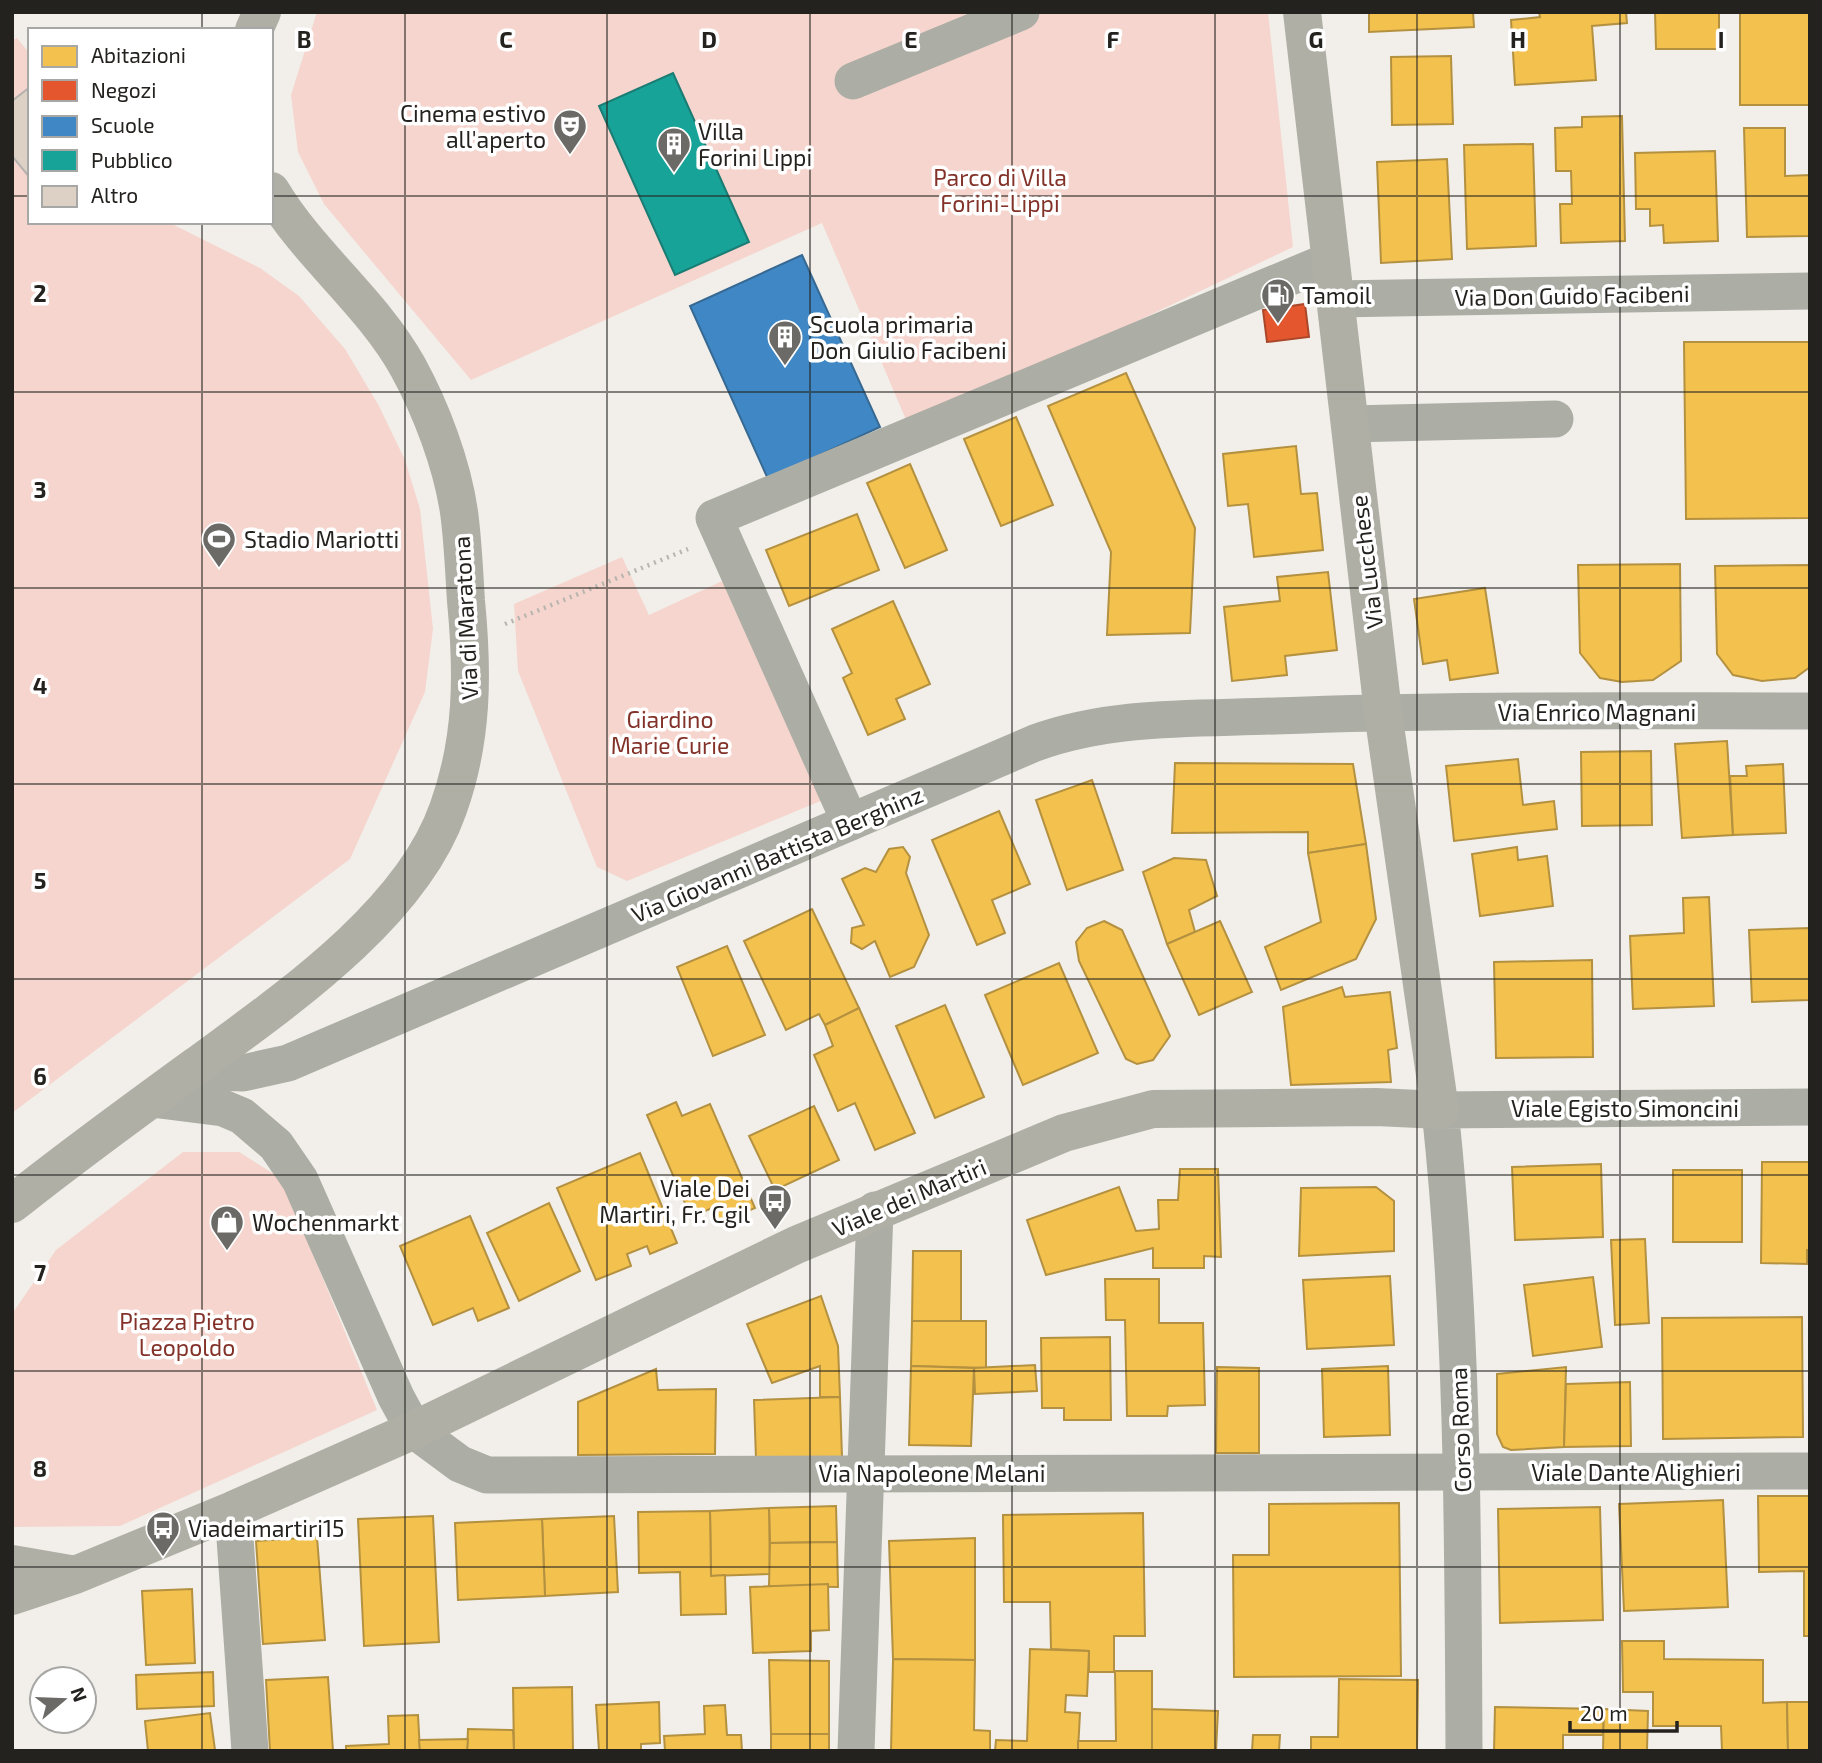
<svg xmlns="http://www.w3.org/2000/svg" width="1822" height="1763" font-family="'Exo 2',sans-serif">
<rect width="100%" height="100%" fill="#f2efea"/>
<!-- green -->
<g fill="#f5d5cd">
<polygon points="317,12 1268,12 1293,247 910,429 822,223 471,380 324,204 298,152 291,95"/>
<polygon points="17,38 30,54 30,222 168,222 260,268 299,296 345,349 379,406 405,460 420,509 433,629 425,692 350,859 12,1113 12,41"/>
<polygon points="622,557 649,615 731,577 828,798 627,881 597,867 518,671 514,604"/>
<polygon points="183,1152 239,1152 282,1179 377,1410 120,1526 12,1527 12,1314 56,1250"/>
</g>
<!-- homes -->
<g fill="#f2c14e" stroke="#b49140" stroke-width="2">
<polygon points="1369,12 1473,12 1474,27 1369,32"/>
<polygon points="1539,12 1626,12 1627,23 1592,26 1596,80 1515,85 1511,20 1540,17"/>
<polygon points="1655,12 1719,12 1719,49 1656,49"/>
<rect x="1740" y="12" width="69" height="93"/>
<polygon points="1451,56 1453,124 1392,125 1391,57"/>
<polygon points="1622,116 1625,241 1561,243 1560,204 1572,204 1571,171 1556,171 1555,128 1582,127 1582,117"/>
<polygon points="1744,128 1785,128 1785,176 1810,175 1810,236 1747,237"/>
<polygon points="1533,144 1536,246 1467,249 1464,145"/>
<polygon points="1715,151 1718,241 1664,243 1663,225 1650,226 1650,209 1636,209 1635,153"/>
<polygon points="1447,159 1452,259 1381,263 1377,162"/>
<polygon points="1684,342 1810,342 1810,518 1686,519"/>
<polygon points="1126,373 1195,528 1190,633 1107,635 1111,552 1048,406"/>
<polygon points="1016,417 1053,505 1001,526 964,439"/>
<polygon points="1296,446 1301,494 1317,493 1323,550 1254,557 1248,504 1228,506 1223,454"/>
<polygon points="910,464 947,550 905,568 867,483"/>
<polygon points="857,514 879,570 789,606 766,550"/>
<polygon points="1680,564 1681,661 1653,680 1622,682 1600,678 1580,653 1578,565"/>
<polygon points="1810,565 1810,667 1795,678 1762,681 1733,675 1717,654 1715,566"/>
<polygon points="1328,572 1337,650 1285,656 1287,675 1232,681 1224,607 1280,601 1277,577"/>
<polygon points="1485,588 1498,673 1450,680 1447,660 1423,664 1414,599"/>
<polygon points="893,601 930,684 896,699 905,719 868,735 843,678 852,673 832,629"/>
<polygon points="1727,741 1733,835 1682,838 1675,744"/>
<polygon points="1651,751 1652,825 1582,826 1581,752"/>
<polygon points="1518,759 1523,805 1554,801 1557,829 1454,841 1446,766"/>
<polygon points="1175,763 1353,764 1366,844 1308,853 1308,832 1172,833"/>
<polygon points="1783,764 1786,833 1733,835 1730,776 1747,776 1746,766"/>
<polygon points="1092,780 1123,870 1067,890 1036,800"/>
<polygon points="999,811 1030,884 992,900 1005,933 977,945 932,840"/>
<polygon points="1366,844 1376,919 1356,959 1281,990 1265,947 1321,922 1308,853"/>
<polygon points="903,847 910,857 906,873 929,935 914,967 890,977 875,941 862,949 851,943 852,928 864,925 842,879 865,868 876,872 889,849"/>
<polygon points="1517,847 1518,860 1547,856 1553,906 1480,916 1472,854"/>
<polygon points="1174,858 1206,860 1217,896 1189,910 1195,932 1167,944 1143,872"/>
<polygon points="1709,897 1714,1006 1633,1009 1630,936 1684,933 1683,898"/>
<polygon points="812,909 859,1008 825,1025 819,1014 786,1030 744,941"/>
<polygon points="1104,921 1122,930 1170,1036 1153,1060 1137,1064 1126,1059 1079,961 1076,942 1087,928"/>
<polygon points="1220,921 1252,992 1199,1015 1167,944"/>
<polygon points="1810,928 1810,1000 1752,1002 1749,930"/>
<polygon points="727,946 765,1035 713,1056 677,967"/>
<polygon points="1592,960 1593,1057 1496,1058 1494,962"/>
<polygon points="1059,963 1098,1053 1023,1085 985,995"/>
<polygon points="1342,987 1345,997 1390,992 1397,1048 1388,1050 1391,1082 1291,1085 1283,1007"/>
<polygon points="945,1005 984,1097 935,1118 896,1026"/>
<polygon points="859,1008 915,1133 875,1150 855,1103 838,1111 814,1055 833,1046 825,1025"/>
<polygon points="676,1102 682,1116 710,1104 755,1208 718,1224 712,1208 691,1217 647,1115"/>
<polygon points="814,1106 839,1160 775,1190 749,1136"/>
<polygon points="640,1153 677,1243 650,1254 647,1246 627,1254 631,1266 596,1280 557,1188"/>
<polygon points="1762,1162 1810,1162 1810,1250 1807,1250 1807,1264 1761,1263"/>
<polygon points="1601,1164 1603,1237 1515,1240 1512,1167"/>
<polygon points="1180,1169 1218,1169 1221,1257 1204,1256 1204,1268 1153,1268 1153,1248 1046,1275 1027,1220 1119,1187 1136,1231 1159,1229 1158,1200 1178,1200"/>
<rect x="1673" y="1170" width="69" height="72"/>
<polygon points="1376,1187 1394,1201 1394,1251 1299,1256 1301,1188"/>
<polygon points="549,1203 580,1271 519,1301 487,1233"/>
<polygon points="470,1216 509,1308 478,1321 473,1308 433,1325 400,1246"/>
<polygon points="1645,1239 1649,1323 1615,1325 1611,1240"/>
<polygon points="913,1251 961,1251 961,1321 912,1321"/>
<polygon points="1390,1276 1394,1345 1307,1349 1303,1280"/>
<polygon points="1593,1277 1602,1347 1533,1356 1524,1285"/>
<polygon points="1105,1279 1159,1279 1159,1323 1203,1323 1205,1405 1168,1406 1167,1416 1127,1416 1125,1320 1106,1320"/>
<polygon points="821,1296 838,1346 840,1397 820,1397 820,1366 772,1383 747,1324"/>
<polygon points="1802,1317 1803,1437 1663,1439 1662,1318"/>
<polygon points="912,1321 986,1321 986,1368 911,1366"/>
<polygon points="1110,1337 1111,1420 1064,1420 1064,1408 1042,1408 1041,1338"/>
<polygon points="1035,1365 1037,1391 975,1394 974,1368"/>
<polygon points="911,1366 974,1368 971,1446 909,1445"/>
<polygon points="1388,1366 1390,1435 1324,1437 1322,1369"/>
<polygon points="1217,1367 1259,1368 1259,1453 1216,1453"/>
<polygon points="1566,1367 1564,1447 1511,1450 1503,1447 1497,1434 1497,1374"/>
<polygon points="656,1369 658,1390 716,1389 715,1454 578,1455 578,1402"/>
<polygon points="1630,1382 1631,1446 1564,1447 1566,1384"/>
<polygon points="840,1397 842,1457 756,1459 754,1400"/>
<polygon points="1758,1496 1810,1496 1810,1636 1804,1636 1804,1571 1759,1572"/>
<polygon points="1723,1500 1728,1607 1624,1611 1619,1504"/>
<polygon points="1399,1503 1401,1676 1234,1677 1233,1555 1269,1555 1269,1504"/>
<polygon points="836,1506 837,1542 770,1543 769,1508"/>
<polygon points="1600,1507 1603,1620 1500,1623 1498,1509"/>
<polygon points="769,1508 770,1574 711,1576 710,1511"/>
<polygon points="710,1511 711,1576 725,1575 726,1614 681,1615 680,1572 639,1573 638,1512"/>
<polygon points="1143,1513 1145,1636 1114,1636 1114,1672 1089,1672 1089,1651 1051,1649 1050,1602 1004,1602 1003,1515"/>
<polygon points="433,1516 439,1642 364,1646 358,1519"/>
<polygon points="614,1516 618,1592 545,1596 542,1519"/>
<polygon points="542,1519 545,1596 458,1600 455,1523"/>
<polygon points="317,1537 325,1640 263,1644 256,1541"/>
<polygon points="975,1538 975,1660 893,1659 889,1541"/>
<polygon points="837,1542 838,1587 769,1586 770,1543"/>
<polygon points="828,1584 829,1630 811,1631 811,1651 753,1653 750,1587"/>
<polygon points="192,1589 195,1663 146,1665 142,1591"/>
<polygon points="1622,1641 1664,1641 1664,1659 1763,1660 1763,1703 1787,1702 1788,1751 1722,1751 1721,1726 1653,1726 1653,1692 1623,1692"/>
<polygon points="1030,1649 1089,1651 1087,1696 1066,1695 1065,1712 1080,1713 1078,1751 995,1751 996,1740 1027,1741"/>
<polygon points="893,1659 975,1660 974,1730 990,1731 990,1751 891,1751"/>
<polygon points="769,1660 829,1661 829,1734 771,1734"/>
<polygon points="1115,1671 1152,1671 1152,1751 1078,1751 1078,1741 1116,1741"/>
<polygon points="213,1672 214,1706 137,1709 136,1675"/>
<polygon points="328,1677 333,1751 270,1751 266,1680"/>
<polygon points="1339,1679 1418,1680 1417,1751 1311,1751 1311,1737 1338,1737"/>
<polygon points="572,1687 573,1751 514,1751 513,1688"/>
<polygon points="659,1702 660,1743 641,1744 641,1751 599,1751 596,1705"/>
<polygon points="1787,1702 1810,1702 1810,1751 1788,1751"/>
<polygon points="725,1705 727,1735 741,1735 742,1751 665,1751 664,1736 705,1734 704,1706"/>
<polygon points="1495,1707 1604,1709 1603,1735 1563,1735 1563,1751 1494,1751"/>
<polygon points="1152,1709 1218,1711 1216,1751 1152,1751"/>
<polygon points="1604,1709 1648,1711 1647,1751 1603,1751"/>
<polygon points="210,1713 215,1750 148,1751 145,1721"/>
<polygon points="418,1715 420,1751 346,1751 346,1746 389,1744 388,1716"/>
<polygon points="468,1729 513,1730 514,1751 467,1751"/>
<rect x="771" y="1734" width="58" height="17"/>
<polygon points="1253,1735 1280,1735 1279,1751 1252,1751"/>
<polygon points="468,1739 467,1751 420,1751 419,1740"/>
</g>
<!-- shops -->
<polygon fill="#e4572e" stroke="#aa472a" stroke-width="2" points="1305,304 1309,337 1267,342 1263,310"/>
<!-- schools -->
<polygon fill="#3f88c5" stroke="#376993" stroke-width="2" points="802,255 880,427 768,479 690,306"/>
<!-- public -->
<polygon fill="#17a398" stroke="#1b7c74" stroke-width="2" points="673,73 749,242 675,275 599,106"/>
<!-- building -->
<polygon fill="#ddd1c6" stroke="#b4b1ae" stroke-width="2" points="30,87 30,178 12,156 12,101"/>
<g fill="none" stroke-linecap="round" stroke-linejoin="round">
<!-- path -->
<polyline stroke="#b6b5ae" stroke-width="4.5" stroke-dasharray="2 5" stroke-linecap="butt" points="505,624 688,549"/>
<!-- minor -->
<g stroke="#acaea5" stroke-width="37">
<polyline points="853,81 1021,12"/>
<polyline points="1335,299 1810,291"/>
<polyline points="1350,424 1555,419"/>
<polyline points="850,822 714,518 1331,260"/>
<path d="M189 1071 243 1073 288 1063 1035 743C1112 715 1195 719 1275 716 1453 709 1632 711 1810 711"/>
<polyline points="152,1099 223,1108 242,1116 276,1145 300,1180 396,1397 414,1430 460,1464 487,1475 1810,1471"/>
<polyline points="233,1510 250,1751"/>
<polyline points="856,1751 875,1210"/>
<path d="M1464 1751C1463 1537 1463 1323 1440 1110L1810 1107"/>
</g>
<!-- major -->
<g stroke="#b0afa6" stroke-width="38">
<polyline points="254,30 262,12"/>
<path d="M12 1204C72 1156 134 1111 196 1066 283 1002 411 915 448 809 473 740 473 673 466 601 464 571 463 541 459 512 452 464 431 409 408 367 372 302 309 255 271 191"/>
<polyline points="12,1564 70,1574"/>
<polyline points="12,1596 75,1575 233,1510 414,1430 796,1245 1064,1133 1153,1109 1376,1107 1440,1110 1383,712 1302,12"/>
</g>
</g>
<!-- grid -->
<path fill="none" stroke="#24221f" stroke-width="2" stroke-opacity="0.55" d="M202 12V30M405 12V1751M607 12V1751M810 12V1751M1012 12V1751M1215 12V1751M1417 12V1751M1620 12V1751M12 196H30M271 196H1810M202 222V1751M12 392H1810M12 588H1810M12 784H1810M12 979H1810M12 1175H1810M12 1371H1810M12 1567H1810"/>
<!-- icons -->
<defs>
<g id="theatre-pin" transform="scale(1.75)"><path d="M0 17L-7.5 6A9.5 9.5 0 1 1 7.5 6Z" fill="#6c6a66" stroke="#fff"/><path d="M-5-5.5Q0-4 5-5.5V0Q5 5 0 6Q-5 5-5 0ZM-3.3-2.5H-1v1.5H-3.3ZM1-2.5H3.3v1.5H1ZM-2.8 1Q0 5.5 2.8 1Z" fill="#fff"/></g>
<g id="building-pin" transform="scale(1.75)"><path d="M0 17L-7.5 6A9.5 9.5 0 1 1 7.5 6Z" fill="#6c6a66" stroke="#fff"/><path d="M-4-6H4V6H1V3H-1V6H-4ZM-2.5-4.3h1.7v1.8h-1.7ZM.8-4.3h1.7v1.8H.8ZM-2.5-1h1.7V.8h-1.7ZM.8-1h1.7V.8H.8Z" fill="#fff"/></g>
<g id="fuel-pin" transform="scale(1.75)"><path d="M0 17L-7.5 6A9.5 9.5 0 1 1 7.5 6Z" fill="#6c6a66" stroke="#fff"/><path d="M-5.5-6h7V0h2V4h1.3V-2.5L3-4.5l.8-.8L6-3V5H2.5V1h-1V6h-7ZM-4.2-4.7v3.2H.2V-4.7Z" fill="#fff"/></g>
<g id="stadium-pin" transform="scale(1.75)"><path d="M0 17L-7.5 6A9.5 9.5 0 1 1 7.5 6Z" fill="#6c6a66" stroke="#fff"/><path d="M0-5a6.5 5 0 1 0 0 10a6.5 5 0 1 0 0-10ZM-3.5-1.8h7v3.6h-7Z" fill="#fff"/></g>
<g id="bus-pin" transform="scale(1.75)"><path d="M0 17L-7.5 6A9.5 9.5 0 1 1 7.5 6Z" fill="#6c6a66" stroke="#fff"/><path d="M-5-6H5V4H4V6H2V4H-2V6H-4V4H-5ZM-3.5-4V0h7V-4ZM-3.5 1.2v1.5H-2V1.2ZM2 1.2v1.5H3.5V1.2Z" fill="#fff"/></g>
<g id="shop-pin" transform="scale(1.75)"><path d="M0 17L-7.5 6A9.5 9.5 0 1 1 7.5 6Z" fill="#6c6a66" stroke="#fff"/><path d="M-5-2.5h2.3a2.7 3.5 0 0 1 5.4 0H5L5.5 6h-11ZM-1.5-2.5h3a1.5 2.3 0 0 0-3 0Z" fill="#fff"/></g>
</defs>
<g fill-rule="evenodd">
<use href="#theatre-pin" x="570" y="126"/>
<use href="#building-pin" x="674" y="144"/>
<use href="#fuel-pin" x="1278" y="295"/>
<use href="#building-pin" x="785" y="337"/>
<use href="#stadium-pin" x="219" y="539"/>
<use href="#bus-pin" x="775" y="1201"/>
<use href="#shop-pin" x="227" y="1222"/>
<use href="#bus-pin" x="163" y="1528"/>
</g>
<g text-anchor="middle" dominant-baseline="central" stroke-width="7" stroke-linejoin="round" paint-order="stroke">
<!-- poi labels -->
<g font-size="23" fill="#24221f" stroke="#fff" text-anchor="start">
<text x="546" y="113" text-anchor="end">Cinema estivo<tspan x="546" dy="26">all'aperto</tspan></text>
<text x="698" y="131">Villa<tspan x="698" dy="26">Forini Lippi</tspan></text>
<text x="1302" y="295">Tamoil</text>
<text x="810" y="324">Scuola primaria<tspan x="810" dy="26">Don Giulio Facibeni</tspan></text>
<text x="244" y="539">Stadio Mariotti</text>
<text x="750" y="1188" text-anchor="end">Viale Dei<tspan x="750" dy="26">Martiri, Fr. Cgil</tspan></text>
<text x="252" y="1222">Wochenmarkt</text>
<text x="188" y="1528">Viadeimartiri15</text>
</g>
<!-- park labels -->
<g font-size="23" fill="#833229" stroke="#fff">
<text x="1000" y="177">Parco di Villa<tspan x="1000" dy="26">Forini-Lippi</tspan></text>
<text x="670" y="719">Giardino<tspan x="670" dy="26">Marie Curie</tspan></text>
<text x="187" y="1321">Piazza Pietro<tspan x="187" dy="26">Leopoldo</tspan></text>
</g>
<!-- street labels -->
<g font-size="23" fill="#24221f" stroke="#fff">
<text transform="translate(1572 295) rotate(-1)">Via Don Guido Facibeni</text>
<text transform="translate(1366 562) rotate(-97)">Via Lucchese</text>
<text transform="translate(465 618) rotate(-93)">Via di Maratona</text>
<text x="1597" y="712">Via Enrico Magnani</text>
<text transform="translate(777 854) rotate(-23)">Via Giovanni Battista Berghinz</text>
<text x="1625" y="1108">Viale Egisto Simoncini</text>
<text transform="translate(909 1197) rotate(-23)">Viale dei Martiri</text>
<text transform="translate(1460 1430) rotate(-92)">Corso Roma</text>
<text x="1636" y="1472">Viale Dante Alighieri</text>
<text x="932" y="1473">Via Napoleone Melani</text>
</g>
</g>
<g font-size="23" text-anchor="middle" font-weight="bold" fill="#24221f" stroke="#fff" stroke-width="7" stroke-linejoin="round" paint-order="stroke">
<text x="304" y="48">B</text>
<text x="506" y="48">C</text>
<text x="709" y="48">D</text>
<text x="911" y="48">E</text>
<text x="1113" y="48">F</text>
<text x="1316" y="48">G</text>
<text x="1518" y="48">H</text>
<text x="1721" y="48">I</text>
<text x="40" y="302">2</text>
<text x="40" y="498">3</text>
<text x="40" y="694">4</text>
<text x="40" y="889">5</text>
<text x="40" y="1085">6</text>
<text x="40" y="1281">7</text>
<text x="40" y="1477">8</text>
</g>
<!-- border -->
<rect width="1822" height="1763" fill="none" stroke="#24221f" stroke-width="28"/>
<!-- legend -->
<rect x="28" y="28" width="245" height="196" fill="#ffffff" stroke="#a7a7a5" stroke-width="2"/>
<rect x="42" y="46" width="35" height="21" fill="#f2c14e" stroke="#a7a7a5" stroke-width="2"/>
<text x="91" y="63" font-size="21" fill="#24221f">Abitazioni</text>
<rect x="42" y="80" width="35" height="21" fill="#e4572e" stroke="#a7a7a5" stroke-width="2"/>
<text x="91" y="98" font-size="21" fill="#24221f">Negozi</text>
<rect x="42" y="116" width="35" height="21" fill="#3f88c5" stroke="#a7a7a5" stroke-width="2"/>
<text x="91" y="133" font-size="21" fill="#24221f">Scuole</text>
<rect x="42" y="150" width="35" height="21" fill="#17a398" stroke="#a7a7a5" stroke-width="2"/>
<text x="91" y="168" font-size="21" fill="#24221f">Pubblico</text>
<rect x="42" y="186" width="35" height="21" fill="#ddd1c6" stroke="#a7a7a5" stroke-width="2"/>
<text x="91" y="203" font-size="21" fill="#24221f">Altro</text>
<!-- north arrow -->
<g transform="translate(63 1700) rotate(71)"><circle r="33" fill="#ffffff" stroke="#a7a7a5" stroke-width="2"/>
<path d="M0-5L12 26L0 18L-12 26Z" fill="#6c6a66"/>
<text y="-10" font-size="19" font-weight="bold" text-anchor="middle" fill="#24221f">N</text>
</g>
<!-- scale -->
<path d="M1570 1721v10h107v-10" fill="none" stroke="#24221f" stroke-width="3.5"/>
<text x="1580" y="1721" font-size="21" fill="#24221f" stroke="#ffffff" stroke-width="5" paint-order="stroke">20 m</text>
</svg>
